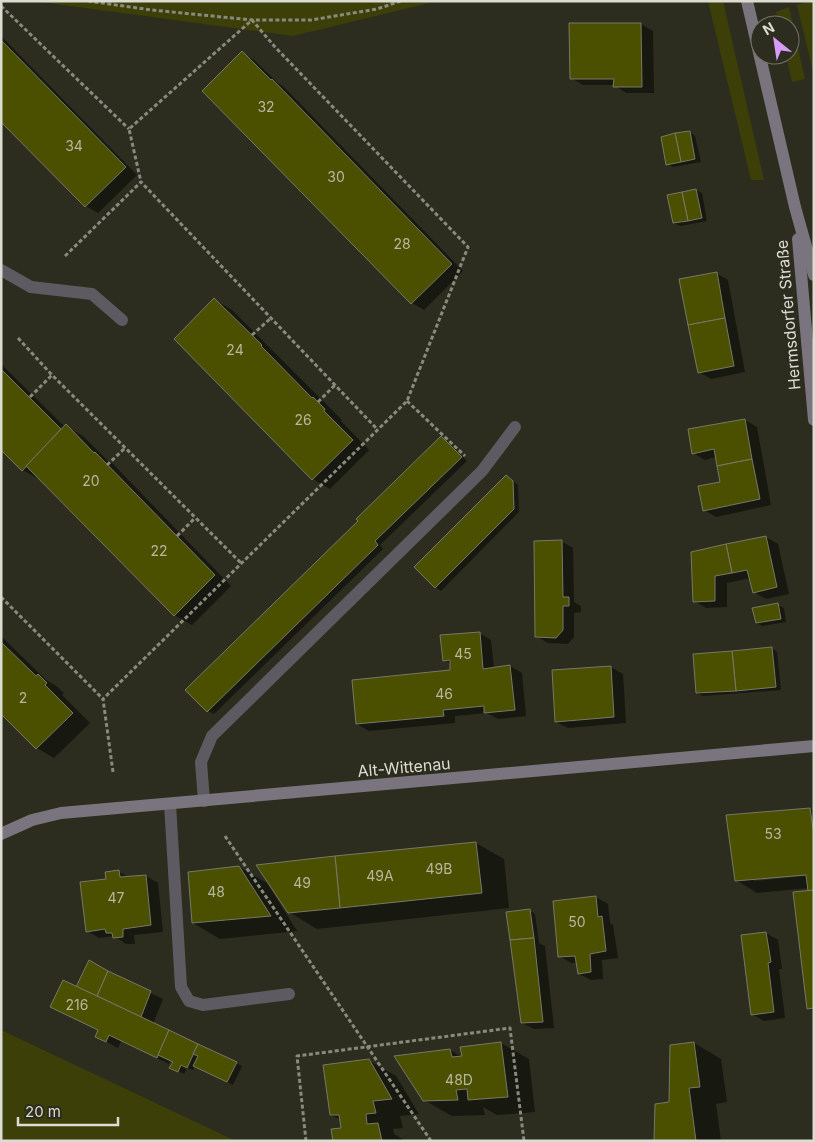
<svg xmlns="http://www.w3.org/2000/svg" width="815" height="1142" font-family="Inter,sans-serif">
<rect width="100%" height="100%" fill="#2c2d1e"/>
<!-- green -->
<g fill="#3c3f07">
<polygon points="33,1 438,1 293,36"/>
<polygon points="708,1 723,1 764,180 751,180"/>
<polygon points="809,1 814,1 814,75 797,5"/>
<polygon points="789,7 805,79 792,82 786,55 790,55 790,25 779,25 776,12"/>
<polygon points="1,1030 236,1141 1,1141"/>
</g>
<!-- shadow -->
<g fill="#0007" fill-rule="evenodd">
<polygon points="641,24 653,31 654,93 626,93 614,85 583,85 571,78"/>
<polygon points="1,36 137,175 98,213 86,206 1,120"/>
<polygon points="243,53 254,60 279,84 284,87 463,271 424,310 412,303 204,91"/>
<polygon points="690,132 695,136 701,162 673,167 667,164"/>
<polygon points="696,190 702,193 707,221 680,226 674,223"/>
<polygon points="716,273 728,280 745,372 711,379 699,372"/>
<polygon points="215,300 232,310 342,420 341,421 369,450 330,489 313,479"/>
<polygon points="1,364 65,427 66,426 83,436 108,461 113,464 231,586 192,625 174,615 40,480 23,470 1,448"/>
<polygon points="745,420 757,427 771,505 716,517 704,510 721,483 716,457 705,460 693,453"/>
<polygon points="441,437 447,441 467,461 380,545 383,549 214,714 208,711 360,521"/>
<polygon points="507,476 518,485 519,512 441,591 435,587"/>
<polygon points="766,537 778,544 789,594 766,599 754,592 750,578 727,583 727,607 706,608 694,601 692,553"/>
<polygon points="561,541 573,548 574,602 581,606 581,612 574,613 574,637 568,644 548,643 536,636"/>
<polygon points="778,605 784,608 786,622 762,626 757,623"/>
<polygon points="479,633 491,640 494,668 510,666 522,673 526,716 498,719 487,713 455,716 455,723 369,731 357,724 451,671 451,664 444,660"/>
<polygon points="1,636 46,680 55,685 64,693 62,695 90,723 54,758 37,748 1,712"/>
<polygon points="772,648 777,652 781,690 703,696 697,693"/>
<polygon points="611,667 623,674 626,723 568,728 556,722"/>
<path d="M810 809 814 811V1011L809 1008 812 892 809 888 757 893 736 880ZM812 873V875L754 881V878Z"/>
<polygon points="476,843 504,859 509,908 317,929 289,912"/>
<polygon points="239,867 267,883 297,931 220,939 193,923"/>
<polygon points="119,872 129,877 146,876 158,883 163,932 134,935 135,944 126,944 114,936 99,938 87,931 107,880"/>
<polygon points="596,897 608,904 610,923 613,925 618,958 602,960 603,979 591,980 579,974 578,963 571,963 559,956"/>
<polygon points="530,911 535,914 539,943 545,946 554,1028 534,1029 522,1023"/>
<polygon points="766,933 778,940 782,969 779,969 785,1018 764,1021 752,1014"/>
<polygon points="108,972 163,999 153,1024 242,1066 233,1085 195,1065 193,1070 187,1068 184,1074 177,1071 174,1062 170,1060 169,1064 121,1041 118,1048 96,1036 99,1030 52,1007 77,988"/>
<polygon points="501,1043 529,1059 535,1112 497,1115 483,1107 485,1115 452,1116 424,1100 450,1050 464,1058"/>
<polygon points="694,1043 721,1059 727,1102 716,1104 721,1141 655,1141"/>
<polygon points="368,1060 396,1076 419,1114 400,1116 403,1128 393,1129 394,1134 406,1141 334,1141 342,1130 341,1120 331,1115"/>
</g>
<!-- building -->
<g fill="#4b4f00" stroke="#777967">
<polygon points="569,23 641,23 642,87 613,87 614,79 570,79"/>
<polygon points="1,40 126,167 85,207 1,122"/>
<polygon points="242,51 271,80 272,79 452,264 411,304 202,91"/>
<polygon points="690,131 695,159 681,162 675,133"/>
<polygon points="675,133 681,162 666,165 661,137"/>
<polygon points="696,189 702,218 688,221 682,192"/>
<polygon points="682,192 688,221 673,223 667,195"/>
<polygon points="717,272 725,318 688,325 679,279"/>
<polygon points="214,298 262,345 261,346 312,398 313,397 325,409 324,411 353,440 312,480 174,339"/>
<polygon points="725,318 734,366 698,373 688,325"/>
<polygon points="1,369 61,429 22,471 1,450"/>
<polygon points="745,419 752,459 717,466 714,449 692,454 688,429"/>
<polygon points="66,424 94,453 95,452 215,575 174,616 26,466"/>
<polygon points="441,436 462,457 375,541 378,545 207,712 185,690 358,521 356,519"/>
<polygon points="752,459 760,499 703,511 698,486 720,482 717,466"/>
<polygon points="506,475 513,481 514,509 435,588 414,567"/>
<polygon points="766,536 777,587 753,593 747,570 732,573 726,544"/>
<polygon points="562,540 563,597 569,597 569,606 563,606 563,630 556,638 535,637 534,541"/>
<polygon points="726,544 732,573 715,576 715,601 693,602 691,552"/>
<polygon points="778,603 781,619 756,623 752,608"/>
<polygon points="480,632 483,669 510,665 515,710 484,713 484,706 443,710 444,716 356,724 352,680 450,670 450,660 443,661 440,635"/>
<polygon points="1,642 36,676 38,674 47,683 45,685 73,713 36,749 1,714"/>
<polygon points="772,647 776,687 736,691 732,651"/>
<polygon points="732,651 736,691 696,693 693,654"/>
<polygon points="611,666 614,717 555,722 552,670"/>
<polygon points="810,808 814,835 814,890 808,891 806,875 735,881 726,815"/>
<polygon points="476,842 482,893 340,908 335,856"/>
<polygon points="335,856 340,908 288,913 256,865"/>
<polygon points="239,866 271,916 192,923 188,872"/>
<polygon points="119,870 120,877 146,875 151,925 123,929 123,937 113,938 112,933 106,933 105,929 86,932 80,882 106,879 105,872"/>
<polygon points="814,890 814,1008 807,1009 793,892"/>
<polygon points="596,896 598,917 602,916 606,951 590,954 591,972 578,974 575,956 558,957 553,901"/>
<polygon points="530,909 534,938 510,940 506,912"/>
<polygon points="766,932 771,962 768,963 774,1012 751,1015 741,935"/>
<polygon points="534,938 543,1022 521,1023 510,940"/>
<polygon points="89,960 108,971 97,996 76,987"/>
<polygon points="108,971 151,991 141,1017 97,996"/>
<polygon points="63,980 169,1030 157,1058 109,1035 106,1042 95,1037 98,1030 50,1007"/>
<polygon points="169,1030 198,1044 187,1068 181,1065 178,1072 169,1068 173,1062 158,1055"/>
<polygon points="501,1042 508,1097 468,1100 467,1089 456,1090 458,1100 423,1101 394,1056 450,1049 452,1057 462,1056 460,1047"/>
<polygon points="694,1042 700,1087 689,1088 696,1141 654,1141 655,1104 669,1102 670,1045"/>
<polygon points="198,1044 237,1062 227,1082 193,1066 198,1056 193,1054"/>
<polygon points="369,1059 392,1099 373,1101 376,1113 366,1114 367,1124 378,1123 382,1141 333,1141 331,1129 341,1128 339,1115 330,1115 323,1065"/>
</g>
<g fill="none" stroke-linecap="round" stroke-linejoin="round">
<!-- path -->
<g stroke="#898a7e" stroke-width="3" stroke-dasharray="4 2.5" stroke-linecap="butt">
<polyline points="88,1 152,10 252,20 311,20 377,9 401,1"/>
<polyline points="1,6 129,129"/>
<polyline points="65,256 141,182 377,429"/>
<polyline points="252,335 271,318"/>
<polyline points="18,338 52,375 241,563"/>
<polyline points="30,397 52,375"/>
<polyline points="407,401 465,456"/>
<polyline points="318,402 335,385"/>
<polyline points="107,465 125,448"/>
<polyline points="177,536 195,518"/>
<polyline points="1,597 103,699"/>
<polyline points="113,772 103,699 407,401 468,247 275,47 252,20 129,129 141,182"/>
<polyline points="225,836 431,1141"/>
<polyline points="306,1141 297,1056 510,1028 524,1141"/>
</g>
<!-- service -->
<g stroke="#5e5a61" stroke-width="12">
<polyline points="31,287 92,294 122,320"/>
<polyline points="204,801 201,762 212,736 482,471 515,427"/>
<polyline points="170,804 181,987 189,1001 203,1005 289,994"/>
</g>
<!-- minor -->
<polyline stroke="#5e5a61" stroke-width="12" points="1,270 31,287"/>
<!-- secondary -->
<g stroke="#7a747f" stroke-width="12">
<polyline points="747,1 795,207 814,275"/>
<polyline points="798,239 814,420"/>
<polyline points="1,834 32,820 61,813 814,746"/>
</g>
</g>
<g text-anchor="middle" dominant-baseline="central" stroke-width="4" stroke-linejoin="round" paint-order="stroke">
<!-- number labels -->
<g font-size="14" fill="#b7b99e">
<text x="266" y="106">32</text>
<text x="74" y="145">34</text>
<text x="336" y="176">30</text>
<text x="402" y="243">28</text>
<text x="235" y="349">24</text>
<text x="303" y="419">26</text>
<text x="91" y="480">20</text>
<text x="159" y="550">22</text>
<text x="463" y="653">45</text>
<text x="444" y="693">46</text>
<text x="23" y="697">2</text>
<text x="773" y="833">53</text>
<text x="439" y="868">49B</text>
<text x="380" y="875">49A</text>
<text x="302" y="882">49</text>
<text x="216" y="891">48</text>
<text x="116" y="897">47</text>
<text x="577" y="921">50</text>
<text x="77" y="1004">216</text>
<text x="459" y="1079">48D</text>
</g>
<!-- street labels -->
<g font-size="16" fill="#dbdcd2" stroke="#2c2d1e">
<text transform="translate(788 315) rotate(-95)">Hermsdorfer Straße</text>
<text transform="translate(404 767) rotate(-5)">Alt-Wittenau</text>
</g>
</g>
<!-- border -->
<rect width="815" height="1142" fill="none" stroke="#dbdcd2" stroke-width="5"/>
<!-- north arrow -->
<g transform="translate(775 40) rotate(330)"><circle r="24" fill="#2c2d1e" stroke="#727366"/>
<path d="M0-4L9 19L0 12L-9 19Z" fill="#d79bf9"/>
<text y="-8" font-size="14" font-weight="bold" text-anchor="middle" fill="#dbdcd2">N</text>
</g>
<!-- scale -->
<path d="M18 1117v8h100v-8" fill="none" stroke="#dbdcd2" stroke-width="2.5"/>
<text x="25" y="1117" font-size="15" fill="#dbdcd2" stroke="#2c2d1e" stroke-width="4" paint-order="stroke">20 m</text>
</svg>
